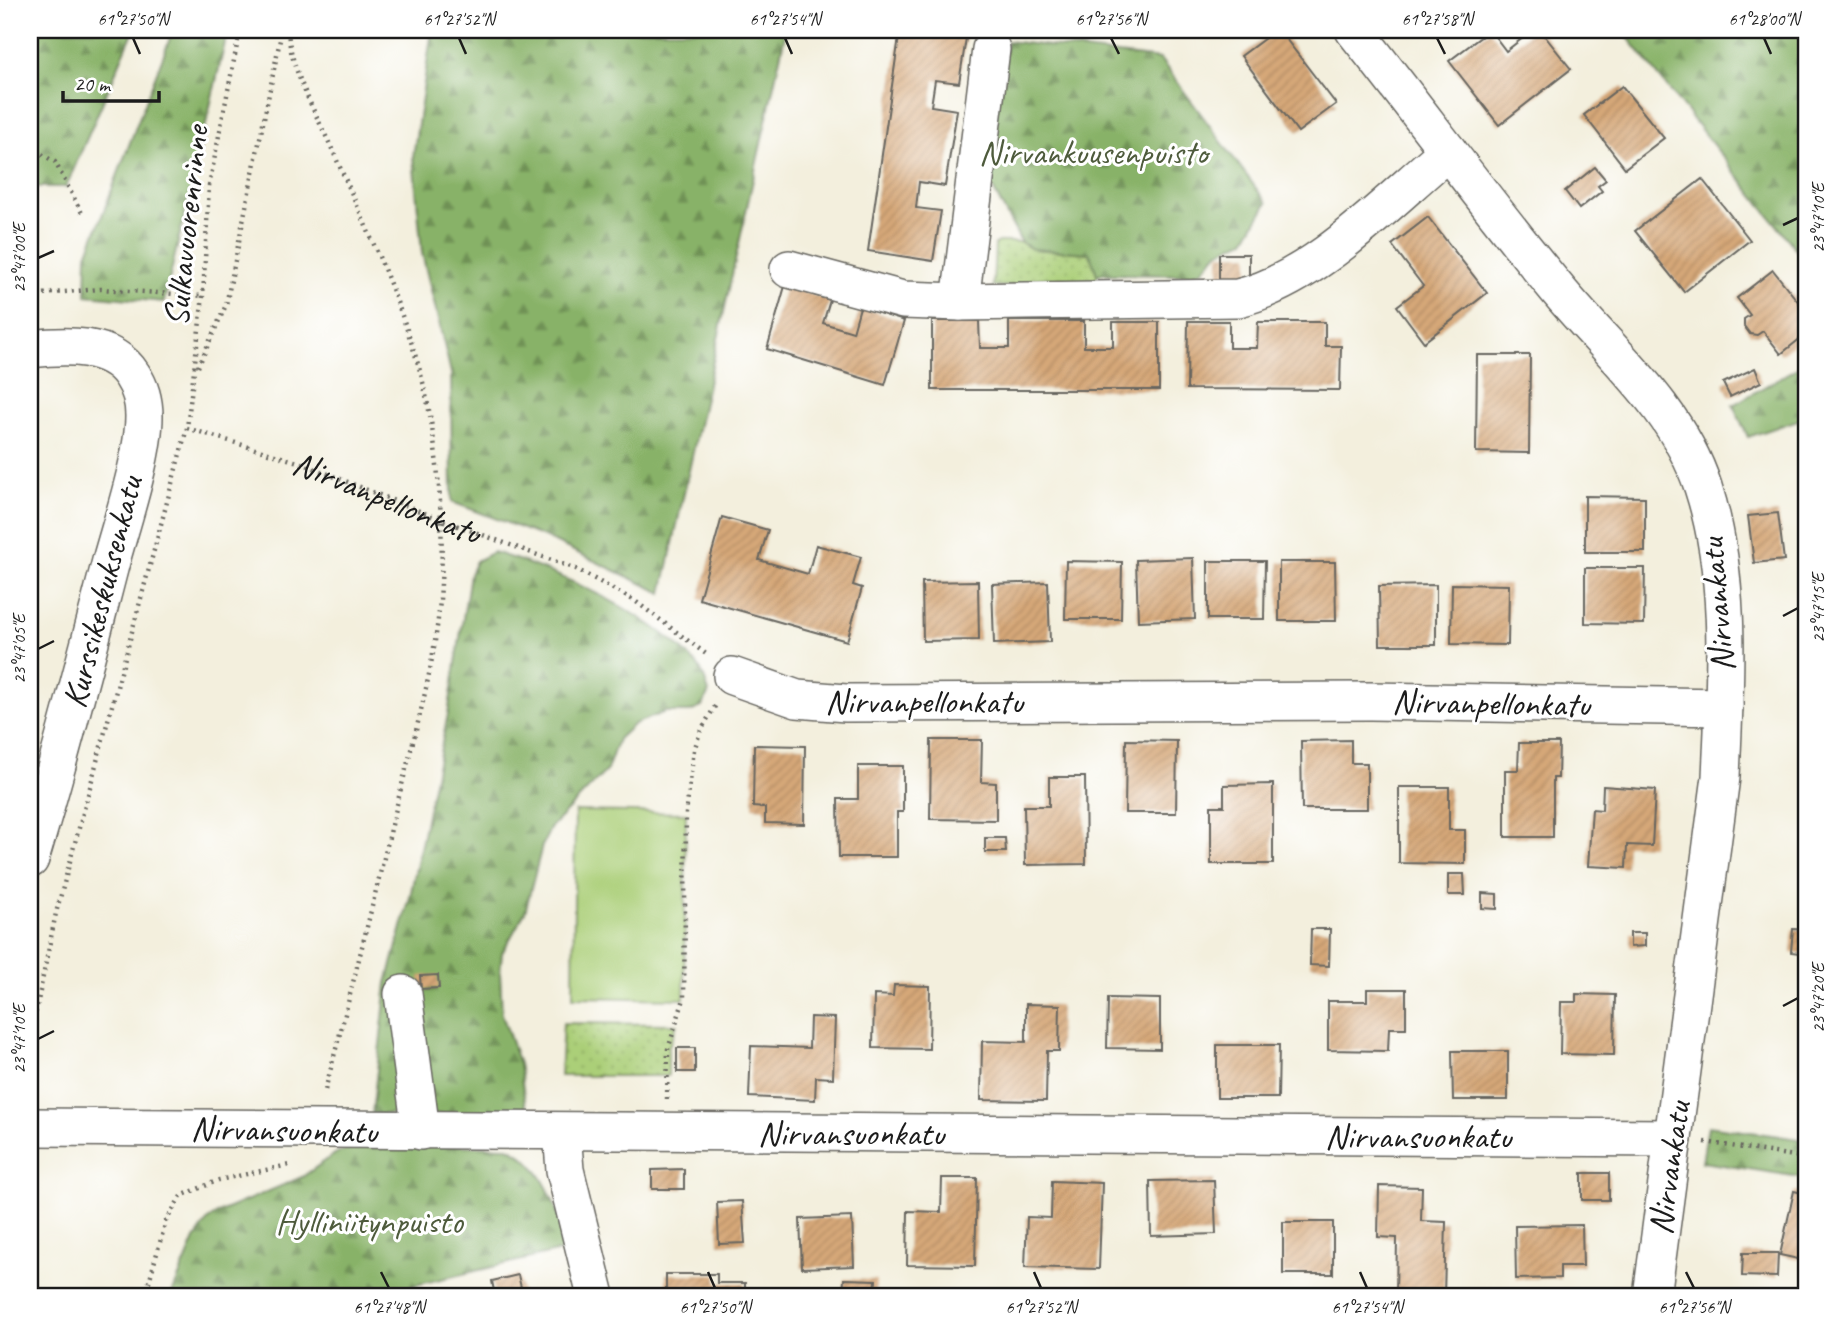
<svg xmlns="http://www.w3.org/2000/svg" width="1837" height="1326" font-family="Caveat,sans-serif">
<defs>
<pattern id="grass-dots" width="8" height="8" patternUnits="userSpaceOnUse" patternTransform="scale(1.75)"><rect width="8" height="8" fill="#abcf78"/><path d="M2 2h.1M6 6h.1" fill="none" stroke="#93b167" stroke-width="1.8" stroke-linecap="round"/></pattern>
<pattern id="forest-firs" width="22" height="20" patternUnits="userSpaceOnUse" patternTransform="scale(1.75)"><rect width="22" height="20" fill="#88b268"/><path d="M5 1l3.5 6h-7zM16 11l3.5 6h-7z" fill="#6e9055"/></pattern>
<pattern id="building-hatch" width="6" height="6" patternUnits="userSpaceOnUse" patternTransform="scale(1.75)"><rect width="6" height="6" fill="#d5a778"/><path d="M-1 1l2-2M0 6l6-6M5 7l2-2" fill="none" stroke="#b68f67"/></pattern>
</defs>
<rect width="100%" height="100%" fill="#fff"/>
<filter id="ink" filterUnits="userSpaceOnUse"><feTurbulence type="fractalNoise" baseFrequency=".0143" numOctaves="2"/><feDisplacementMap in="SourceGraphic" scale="14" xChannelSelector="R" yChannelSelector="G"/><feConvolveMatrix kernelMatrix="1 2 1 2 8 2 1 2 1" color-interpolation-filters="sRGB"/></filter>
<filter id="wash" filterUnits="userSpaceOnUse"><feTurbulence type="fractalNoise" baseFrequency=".00686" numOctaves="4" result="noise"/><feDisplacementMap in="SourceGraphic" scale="28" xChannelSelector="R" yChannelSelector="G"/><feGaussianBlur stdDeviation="1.57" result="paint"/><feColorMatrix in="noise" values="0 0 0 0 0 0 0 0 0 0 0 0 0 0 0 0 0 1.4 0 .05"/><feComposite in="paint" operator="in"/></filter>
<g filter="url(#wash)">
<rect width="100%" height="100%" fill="#f3efdd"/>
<!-- grass -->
<g fill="url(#grass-dots)" stroke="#64764a" stroke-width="2">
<polygon points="998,242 1021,242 1032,249 1090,253 1097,274 1096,287 993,286 995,244"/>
<polygon points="563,1023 677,1024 668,1049 668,1076 560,1076"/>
</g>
<!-- forest -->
<g fill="url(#forest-firs)" stroke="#526742" stroke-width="2">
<polygon points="30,30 134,30 66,187 30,187"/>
<polygon points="173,30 228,30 164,302 86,295 87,255"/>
<polygon points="432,30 786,30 662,593 544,537 452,502 451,373 422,253 413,157"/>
<polygon points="1622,30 1807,30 1807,263"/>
<polygon points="1007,41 1160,59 1267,203 1245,240 1218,252 1202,271 1190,275 1097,274 1089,253 1032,249 1021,242 989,181 987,173"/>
<polygon points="1807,362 1807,417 1748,437 1733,405"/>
<path d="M493 552C557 571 656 615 699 667 704 674 706 684 709 692L702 707 690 712H665L634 724 618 739 607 770 551 827 542 846 525 912 502 953 500 971 502 1014 519 1064 527 1114H372L387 983 410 897 448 714 470 574 476 561Z"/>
<polygon points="1708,1126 1807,1140 1807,1178 1702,1162"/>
<path d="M388 1144 508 1147C546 1164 558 1212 569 1249L369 1296H171L195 1239 208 1220 222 1211 302 1177 335 1154 351 1148Z"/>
</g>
<!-- pitch -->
<polygon fill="#abcf78" stroke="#64764a" stroke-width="2" points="575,811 686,813 684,999 573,997"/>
<g id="blocks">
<!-- building -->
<g fill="url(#building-hatch)">
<polygon points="900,30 966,38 959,83 935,80 931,106 957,110 945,186 919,182 916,208 941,211 933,261 868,251"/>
<polygon points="1276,30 1279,30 1336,104 1298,132 1241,56"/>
<polygon points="1490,30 1506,51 1533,30 1540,30 1571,69 1499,125 1449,61"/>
<polygon points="1622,86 1664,138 1625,168 1584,115"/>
<polygon points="1595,167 1606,180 1598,186 1602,191 1579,209 1565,191"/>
<polygon points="1702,179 1750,240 1684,292 1635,231"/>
<polygon points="1428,217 1487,293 1424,342 1397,306 1423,286 1392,245"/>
<rect x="1219" y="254" width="30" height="27"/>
<polygon points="1773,270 1807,313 1807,333 1781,354 1763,331 1757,335 1750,334 1744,326 1744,319 1750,315 1737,298"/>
<polygon points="785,286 830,300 823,323 853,332 860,307 904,321 885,385 767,349"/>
<polygon points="932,321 979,321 980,348 1009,348 1009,321 1084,321 1084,347 1113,347 1113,322 1159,322 1159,390 932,390"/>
<polygon points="1188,321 1229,321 1229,348 1257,348 1258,322 1325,322 1325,346 1341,346 1340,390 1187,389"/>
<polygon points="1477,355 1530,355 1529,453 1476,452"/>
<polygon points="1755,368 1761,382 1730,397 1723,383"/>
<polygon points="1807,419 1807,441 1801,421"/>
<polygon points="1585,496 1645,497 1645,552 1585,552"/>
<polygon points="1778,513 1784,560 1754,563 1748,516"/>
<polygon points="722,517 768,530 759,560 808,574 816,545 861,557 853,585 862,588 847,641 699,599"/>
<polygon points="1193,558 1195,619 1138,621 1136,560"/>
<polygon points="1066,561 1122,562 1121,619 1065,619"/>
<polygon points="1208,561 1265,561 1264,619 1208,619"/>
<polygon points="1279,562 1335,562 1336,621 1279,621"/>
<polygon points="1585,568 1645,568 1644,624 1585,623"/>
<polygon points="978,581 979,640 923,641 922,582"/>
<polygon points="1048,582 1050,642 994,644 992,584"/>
<polygon points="1452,584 1509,585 1508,645 1451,644"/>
<polygon points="1436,585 1436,645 1380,645 1379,586"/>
<polygon points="931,740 982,740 981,782 996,783 996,820 930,819"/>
<polygon points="1126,740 1177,741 1176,813 1125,813"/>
<polygon points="1351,740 1351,763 1367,763 1367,809 1302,809 1301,741"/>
<polygon points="1519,743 1559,743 1558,778 1553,778 1553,837 1505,837 1505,770 1518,770"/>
<polygon points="754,745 805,746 804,824 765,823 765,808 753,807"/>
<polygon points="858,766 903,766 903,812 897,812 897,857 839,857 838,799 858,799"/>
<polygon points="1049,777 1085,777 1086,864 1025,865 1024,806 1049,806"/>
<polygon points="1273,784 1273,864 1211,864 1211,806 1224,806 1224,785"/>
<polygon points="1603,786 1655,790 1652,846 1627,845 1626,868 1588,866 1592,809 1602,810"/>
<polygon points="1399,787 1449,787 1449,830 1465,830 1465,864 1399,863"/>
<polygon points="985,838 1005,838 1006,852 985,852"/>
<polygon points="1448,874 1464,874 1465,895 1448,895"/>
<polygon points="1482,893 1497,894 1497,909 1482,908"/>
<polygon points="1311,929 1330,929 1329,966 1310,965"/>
<polygon points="1793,929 1807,930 1807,954 1791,952"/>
<polygon points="1630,933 1645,933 1645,946 1630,947"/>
<polygon points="438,975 439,988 421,989 420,976"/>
<polygon points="894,985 930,986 929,1049 873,1048 874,995 893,996"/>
<polygon points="1367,989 1406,989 1406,1028 1389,1028 1388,1051 1328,1050 1328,1001 1367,1001"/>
<polygon points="1576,994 1615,995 1614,1055 1560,1054 1561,1002 1576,1002"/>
<polygon points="1108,998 1160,999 1160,1049 1107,1048"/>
<polygon points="1026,1004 1060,1005 1059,1051 1047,1051 1046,1101 981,1100 982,1041 1026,1042"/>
<polygon points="810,1017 835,1018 833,1078 816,1077 815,1100 749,1097 751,1046 809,1048"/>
<polygon points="1217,1045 1279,1045 1278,1098 1217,1098"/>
<rect x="677" y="1048" width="18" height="24"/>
<polygon points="1452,1051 1508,1051 1508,1100 1453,1100"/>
<polygon points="684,1169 684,1189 652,1189 652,1170"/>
<rect x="1582" y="1173" width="27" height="27"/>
<polygon points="942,1178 977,1178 975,1266 907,1265 908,1211 941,1212"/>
<polygon points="1214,1180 1216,1234 1151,1236 1150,1181"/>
<polygon points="1052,1181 1102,1183 1099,1269 1025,1267 1027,1217 1051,1218"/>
<polygon points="1379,1186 1422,1187 1421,1221 1446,1222 1444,1296 1396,1296 1397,1238 1378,1237"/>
<polygon points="1794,1191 1807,1194 1807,1261 1780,1255"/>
<polygon points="742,1201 745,1243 719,1244 717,1202"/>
<polygon points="852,1217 854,1266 802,1268 800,1219"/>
<rect x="1283" y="1222" width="50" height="52"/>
<polygon points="1582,1225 1583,1266 1560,1266 1560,1278 1516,1279 1515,1226"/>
<polygon points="1743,1253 1778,1253 1777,1277 1742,1276"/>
<polygon points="666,1274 717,1274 717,1283 745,1283 745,1296 666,1296"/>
<polygon points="518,1275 523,1296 495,1296 492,1281"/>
<polygon points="844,1279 876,1280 875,1296 843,1296"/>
<polygon points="1588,1290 1601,1292 1600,1296 1588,1296"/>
</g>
</g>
</g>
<g filter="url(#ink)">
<use href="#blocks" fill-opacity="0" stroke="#676660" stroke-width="2"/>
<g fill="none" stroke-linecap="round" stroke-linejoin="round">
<!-- minor casing -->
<g stroke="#676660" stroke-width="40">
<g id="minor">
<path d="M1354 30C1421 114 1484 201 1553 284 1606 350 1676 404 1703 487 1733 579 1725 682 1721 777L1652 1296"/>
<path d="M789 269 903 300 960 302 1238 298C1316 279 1387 202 1448 151"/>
<polyline points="960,302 991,49"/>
<path d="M30 349C64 345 111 342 132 375 140 387 144 402 144 416 144 456 122 521 111 561 85 661 60 760 30 859"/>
<polyline points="732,676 797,699 846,703 1370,701 1724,707"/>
<polyline points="403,994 421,1131"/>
<polyline points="30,1127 1673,1138"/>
<polyline points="562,1132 565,1170 596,1296"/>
</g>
</g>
<!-- path -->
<g stroke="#676660" stroke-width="4.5" stroke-dasharray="2 5" stroke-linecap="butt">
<path d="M288 30C290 70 316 113 332 149 364 222 398 294 420 371 439 438 447 550 438 619 430 688 408 757 392 825 370 915 348 1005 324 1094"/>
<polyline points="30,147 55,162 82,213"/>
<polyline points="30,295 100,289 203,296"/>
<polyline points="198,367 226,305 282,30"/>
<path id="s1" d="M187 428 301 463 439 519 576 569 635 601 706 654"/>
<polyline points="30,1040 56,913 187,428 203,296 209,186 240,30"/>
<polyline points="667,1099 668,1049 684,999 686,813 694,750 701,730 717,703"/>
<polyline points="1705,1142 1807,1158"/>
<polyline points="145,1296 166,1221 181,1196 219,1180 289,1165"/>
</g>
<!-- minor -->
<use href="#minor" stroke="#fff" stroke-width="37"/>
</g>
</g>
<!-- ticks -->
<path fill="none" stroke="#1c1c1c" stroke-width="2.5" d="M133 38 140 54M459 38 466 54M785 38 792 54M1111 38 1119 54M1437 38 1445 54M1764 38 1771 54M1783 225 1798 218M38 258 54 251M1783 616 1798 608M38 649 54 641M1783 1006 1798 998M38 1039 54 1031M381 1272 389 1288M708 1272 715 1288M1034 1272 1041 1288M1360 1272 1367 1288M1686 1272 1694 1288"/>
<g text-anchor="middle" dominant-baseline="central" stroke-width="6" stroke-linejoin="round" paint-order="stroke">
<!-- park labels -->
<g font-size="35" fill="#4e5b3c" stroke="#fff">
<text x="1093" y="152">Nirvankuusenpuisto</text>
<text x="369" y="1221">Hylliniitynpuisto</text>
</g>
<!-- street labels -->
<g font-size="35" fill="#1c1c1c" stroke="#fff">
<text transform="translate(186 226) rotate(-84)">Sulkavuorenrinne</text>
<text stroke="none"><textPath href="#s1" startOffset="212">Nirvanpellonkatu</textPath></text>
<text transform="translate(102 592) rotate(-76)">Kurssikeskuksenkatu</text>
<text transform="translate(1717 605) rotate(-95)">Nirvankatu</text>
<text x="924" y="701">Nirvanpellonkatu</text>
<text transform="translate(1491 703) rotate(1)">Nirvanpellonkatu</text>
<text transform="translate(284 1130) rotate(1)">Nirvansuonkatu</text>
<text x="851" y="1133">Nirvansuonkatu</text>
<text x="1418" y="1136">Nirvansuonkatu</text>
<text transform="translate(1669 1168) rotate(-82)">Nirvankatu</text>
</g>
</g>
<!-- margin -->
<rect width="1837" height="1326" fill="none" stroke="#fff" stroke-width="77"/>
<!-- scale -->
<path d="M63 91v10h96v-10" fill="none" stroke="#1c1c1c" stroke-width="3.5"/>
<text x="74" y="91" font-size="21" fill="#1c1c1c" stroke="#ffffff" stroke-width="5" paint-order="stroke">20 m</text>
<rect x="38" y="38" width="1760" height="1250" fill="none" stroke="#1c1c1c" stroke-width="2.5"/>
<g font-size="18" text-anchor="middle" fill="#1c1c1c">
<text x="133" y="25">61°27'50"N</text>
<text x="459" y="25">61°27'52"N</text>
<text x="785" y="25">61°27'54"N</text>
<text x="1111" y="25">61°27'56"N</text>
<text x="1437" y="25">61°27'58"N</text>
<text x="1764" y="25">61°28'00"N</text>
<text transform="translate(1818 218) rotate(-90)" y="6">23°47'10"E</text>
<text transform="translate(19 258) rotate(-90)" y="6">23°47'00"E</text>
<text transform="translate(1818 608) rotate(-90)" y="6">23°47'15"E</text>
<text transform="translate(19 649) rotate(-90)" y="6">23°47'05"E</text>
<text transform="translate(1818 998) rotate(-90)" y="6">23°47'20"E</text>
<text transform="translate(19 1039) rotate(-90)" y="6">23°47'10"E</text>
<text x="389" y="1313">61°27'48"N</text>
<text x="715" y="1313">61°27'50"N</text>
<text x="1041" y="1313">61°27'52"N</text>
<text x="1367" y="1313">61°27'54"N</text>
<text x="1694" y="1313">61°27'56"N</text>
</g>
</svg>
